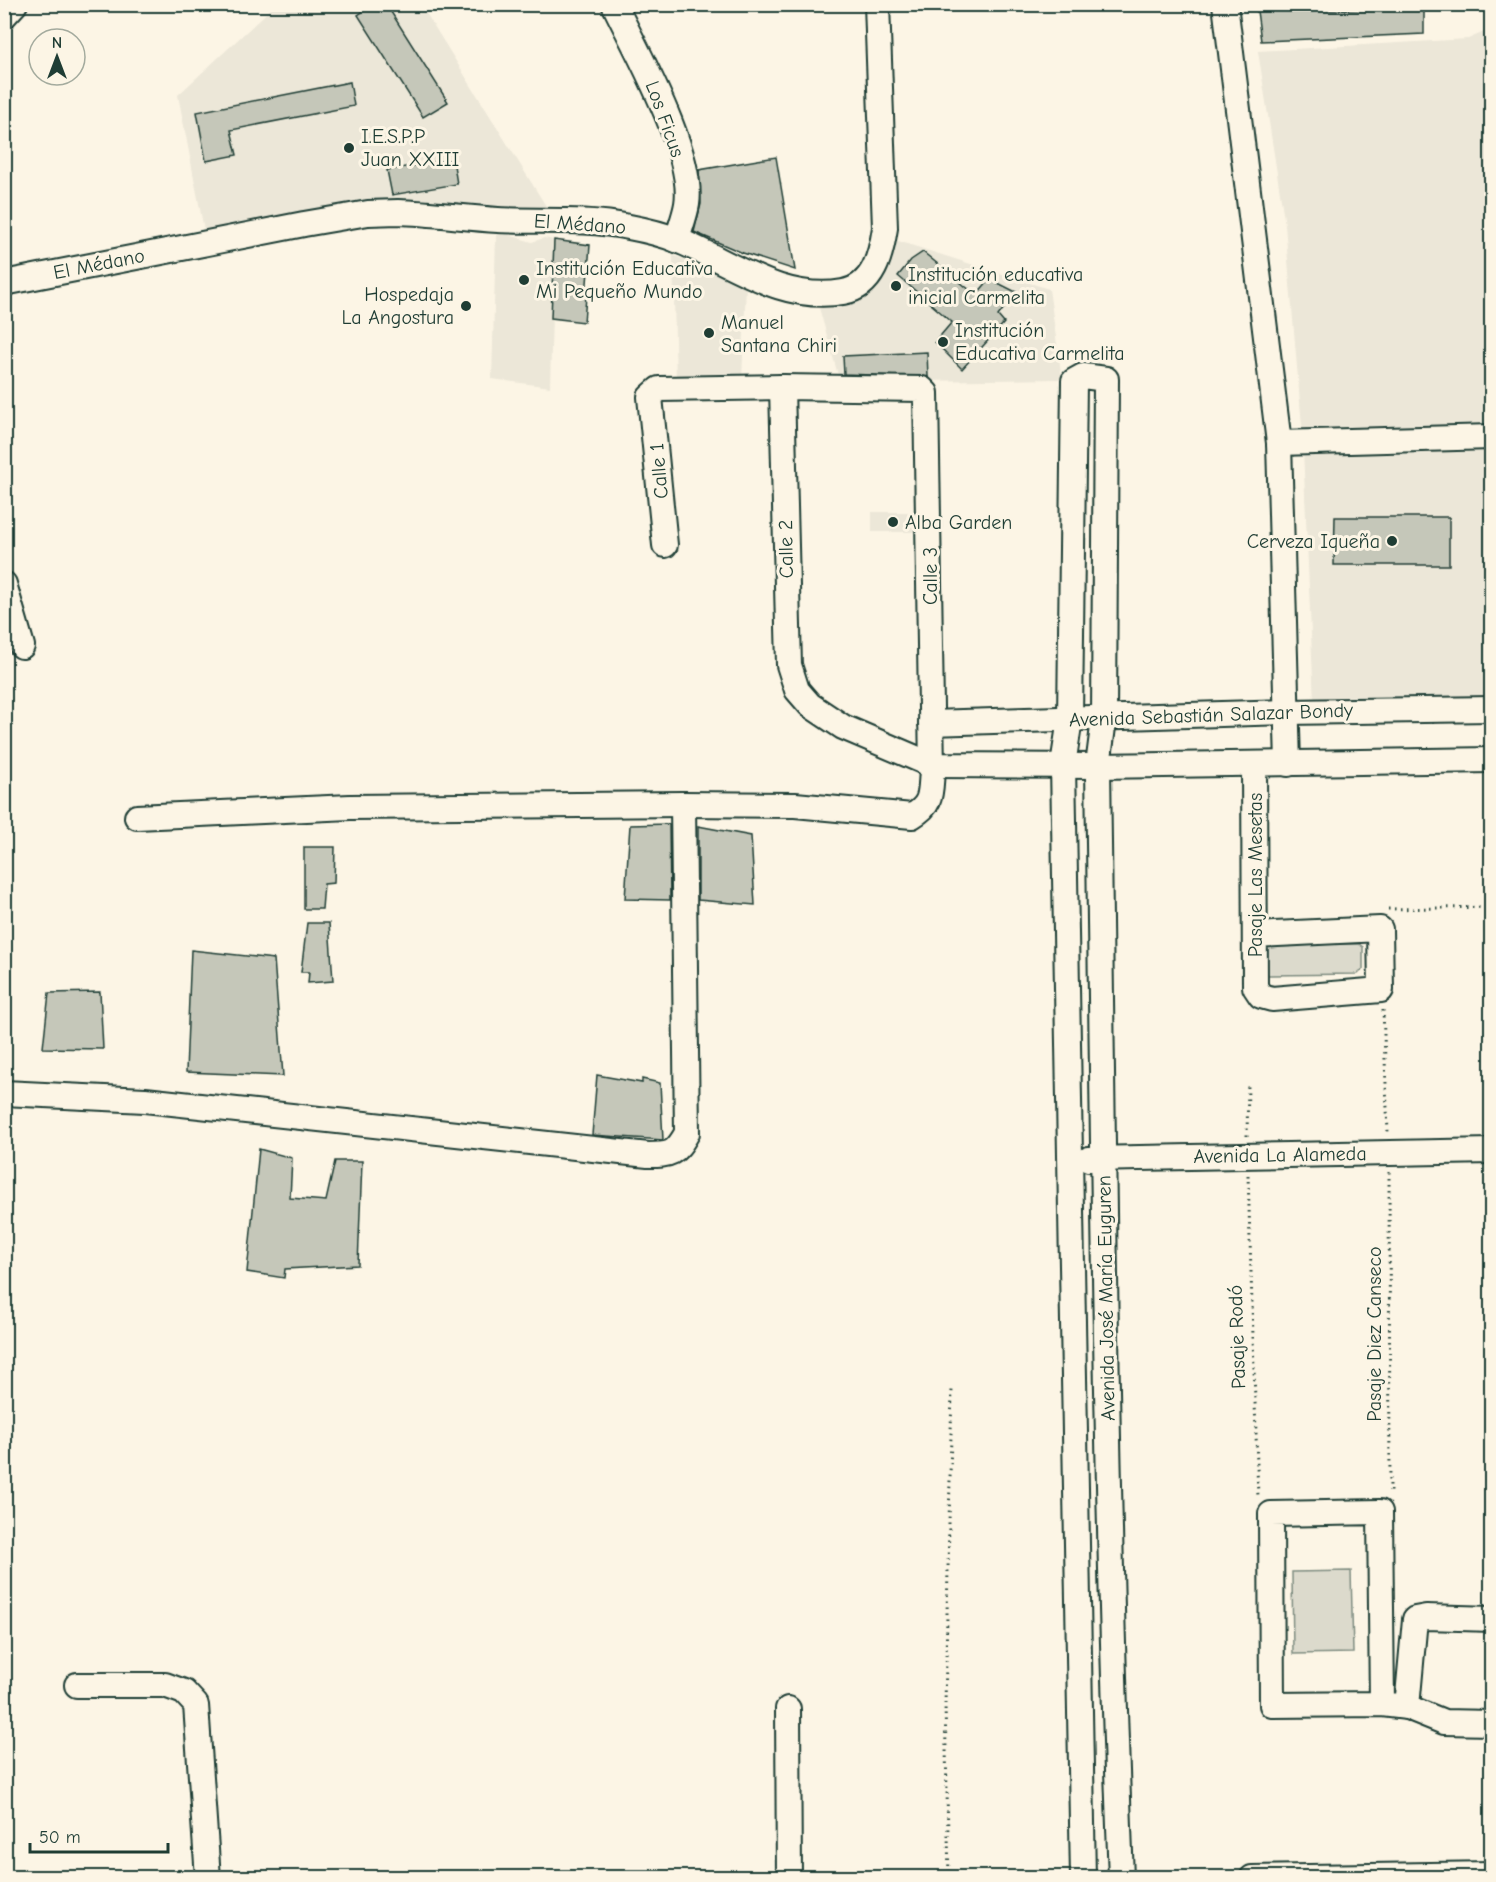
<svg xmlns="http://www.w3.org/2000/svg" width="1496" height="1882" font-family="'Comic Neue',sans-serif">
<rect width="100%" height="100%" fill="#fcf5e5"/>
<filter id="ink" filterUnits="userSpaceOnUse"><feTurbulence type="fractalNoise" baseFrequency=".0167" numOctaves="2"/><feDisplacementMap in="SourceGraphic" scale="12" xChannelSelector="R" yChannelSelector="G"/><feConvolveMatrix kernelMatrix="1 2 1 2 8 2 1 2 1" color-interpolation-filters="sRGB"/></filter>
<g filter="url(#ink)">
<!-- built -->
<g fill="#ece7d8">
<polygon points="275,5 421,5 549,211 205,235 178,95"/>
<polygon points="1256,5 1423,5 1424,34 1261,41"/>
<polygon points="1491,29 1491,699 1314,703 1302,426 1285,225 1258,51 1468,39"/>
<polygon points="496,235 509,235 532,242 544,238 554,240 550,387 492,379"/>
<polygon points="895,240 1049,289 1062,379 840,382 818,304 889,259"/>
<polygon points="673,255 746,285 742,380 676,383"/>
<polygon points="872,512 913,512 914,532 872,532"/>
</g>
<!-- green -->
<g fill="#dcdacc" stroke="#7e8c80" stroke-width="1.5">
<polygon points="1271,944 1359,944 1363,947 1363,969 1358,974 1269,975 1263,971 1263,950"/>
<polygon points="1351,1571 1353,1653 1293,1654 1292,1572"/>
</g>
<!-- building -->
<g fill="#c5c7b9" stroke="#1f3d34" stroke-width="1.5">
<polygon points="374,4 386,4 448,102 423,117 358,15"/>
<polygon points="1424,8 1424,34 1261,41 1257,11"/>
<polygon points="350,82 354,106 231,130 237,155 206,161 197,112"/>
<polygon points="776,157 795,270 743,253 694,232 701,204 699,170"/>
<polygon points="453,159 457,184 392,195 387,170"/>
<polygon points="554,240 590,245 584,322 551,318"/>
<polygon points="923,252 976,295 990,279 1016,292 998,316 1004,323 962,369 935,342 952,322 898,276 911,260"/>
<polygon points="927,352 928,377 844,374 843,356"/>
<polygon points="1335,517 1449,517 1449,565 1334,565"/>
<polygon points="669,824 670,900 625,899 630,825"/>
<polygon points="698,826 751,836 755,905 698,900"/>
<polygon points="304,847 335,847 334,883 324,884 322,909 304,909"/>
<polygon points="307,923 329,923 333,981 308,983 309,972 301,972"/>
<polygon points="191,950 274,959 283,1076 186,1072"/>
<polygon points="100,992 103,1049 43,1048 49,993"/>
<polygon points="597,1075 642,1083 642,1079 660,1083 663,1140 592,1135"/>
<polygon points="259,1149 292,1158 290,1198 326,1201 335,1161 362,1161 358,1265 285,1269 284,1278 247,1272"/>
</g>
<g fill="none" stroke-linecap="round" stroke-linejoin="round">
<!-- minor casing -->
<g stroke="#1f3d34" stroke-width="28">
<g id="minor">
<path d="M614 4C636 50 695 154 687 204 685 216 680 228 677 240"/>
<polyline points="1225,4 1279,443 1288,764"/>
<polyline points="4,16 15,4"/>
<path d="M4 283 304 224 368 213 398 212C432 213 464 218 498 220 541 222 586 218 629 227 645 230 662 234 677 240 731 262 782 303 843 292 874 287 881 254 885 228L877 4"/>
<polyline points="782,387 789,665 797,690 810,705 843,727 932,765 1098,766 1492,760"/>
<polyline points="1279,443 1492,437"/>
<polyline points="4,584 22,646"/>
<polyline points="931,723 1286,712 1492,709"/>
<polyline points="1254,764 1255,987 1261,996 1272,999 1381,990 1380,929 1255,935"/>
<path d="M137 817 350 807 683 804 795 805 912 816C933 804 930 793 932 770L926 393 922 389 782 387 659 389 650 397 665 545"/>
<path d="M4 1093 145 1100 648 1155C671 1155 675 1154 687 1133L683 804"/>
<polyline points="1089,1159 1492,1151"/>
<polyline points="77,1685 165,1685 184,1692 196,1705 208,1878"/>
<polyline points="1382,1704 1380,1512 1271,1514 1272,1705 1382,1704 1407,1707 1444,1722 1492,1723"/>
<polyline points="1407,1707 1415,1619 1426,1617 1492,1619"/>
<polyline points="788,1709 789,1878"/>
<path d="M1083 1878 1063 765 1070 719 1074 381 1083 376 1106 379 1104 719 1098 766C1103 1137 1106 1507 1121 1878"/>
<polyline points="1252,1878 1492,1874"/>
</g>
</g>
<!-- path -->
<g stroke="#1f3d34" stroke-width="3" stroke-dasharray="1.5 4.5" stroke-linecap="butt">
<polyline points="1388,909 1492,907"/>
<polyline points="1383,1010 1388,1133"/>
<polyline points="1247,1136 1248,1084"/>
<polyline points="1389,1172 1390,1496"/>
<polyline points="1248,1175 1258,1498"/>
<polyline points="949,1878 945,1705 952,1388"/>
</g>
<!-- minor -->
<use href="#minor" stroke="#fcf5e5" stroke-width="24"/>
</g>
</g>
<!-- markers -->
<g fill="#1f3d34" stroke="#fcf5e5" stroke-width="2">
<circle cx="349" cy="148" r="6"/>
<circle cx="524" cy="280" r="6"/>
<circle cx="896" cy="286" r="6"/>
<circle cx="466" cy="306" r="6"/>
<circle cx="709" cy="333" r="6"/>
<circle cx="943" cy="342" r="6"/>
<circle cx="893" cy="522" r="6"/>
<circle cx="1392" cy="541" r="6"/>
</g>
<g text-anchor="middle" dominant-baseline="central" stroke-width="6" stroke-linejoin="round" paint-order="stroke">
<!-- street labels -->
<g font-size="20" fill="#1f3d34" stroke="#fcf5e5">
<text transform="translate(665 119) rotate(70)">Los Ficus</text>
<text transform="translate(580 224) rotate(4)">El Médano</text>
<text transform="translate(99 264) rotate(-11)">El Médano</text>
<text transform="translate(659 471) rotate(-95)">Calle 1</text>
<text transform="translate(786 549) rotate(-91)">Calle 2</text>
<text transform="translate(930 576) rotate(-90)">Calle 3</text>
<text transform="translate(1211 715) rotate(-2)">Avenida Sebastián Salazar Bondy</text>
<text transform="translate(1255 875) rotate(-90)">Pasaje Las Mesetas</text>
<text transform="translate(1280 1155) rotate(-1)">Avenida La Alameda</text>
<text transform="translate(1106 1298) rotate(-91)">Avenida José María Euguren</text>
<text transform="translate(1374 1334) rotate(-90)">Pasaje Diez Canseco</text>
<text transform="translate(1237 1337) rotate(-92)">Pasaje Rodó</text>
</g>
<!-- poi labels -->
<g font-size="20" fill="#1f3d34" stroke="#fcf5e5" text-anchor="start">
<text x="361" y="136">I.E.S.P.P<tspan x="361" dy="23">Juan XXIII</tspan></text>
<text x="536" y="268">Institución Educativa<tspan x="536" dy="23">Mi Pequeño Mundo</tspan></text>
<text x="908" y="274">Institución educativa<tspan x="908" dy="23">inicial Carmelita</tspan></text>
<text x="454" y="294" text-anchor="end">Hospedaja<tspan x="454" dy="23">La Angostura</tspan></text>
<text x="721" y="322">Manuel<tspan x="721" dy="23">Santana Chiri</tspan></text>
<text x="955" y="330">Institución<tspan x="955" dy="23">Educativa Carmelita</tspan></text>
<text x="905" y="522">Alba Garden</text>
<text x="1380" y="541" text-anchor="end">Cerveza Iqueña</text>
</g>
</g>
<!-- margin -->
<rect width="1496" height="1882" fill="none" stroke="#fcf5e5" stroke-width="24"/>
<rect x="12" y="12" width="1472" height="1858" fill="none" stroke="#1f3d34" stroke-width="2" filter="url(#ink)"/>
<!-- north arrow -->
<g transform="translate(57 57)"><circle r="28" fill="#fcf5e5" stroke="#a4ab9e" stroke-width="1.5"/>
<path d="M0-4.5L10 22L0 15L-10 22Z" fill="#1f3d34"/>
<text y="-9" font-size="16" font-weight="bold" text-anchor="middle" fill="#1f3d34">N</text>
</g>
<!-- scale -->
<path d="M30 1843v9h138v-9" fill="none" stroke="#1f3d34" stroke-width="3"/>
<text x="39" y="1843" font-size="18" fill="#1f3d34" stroke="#fcf5e5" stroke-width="4.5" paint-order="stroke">50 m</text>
</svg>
